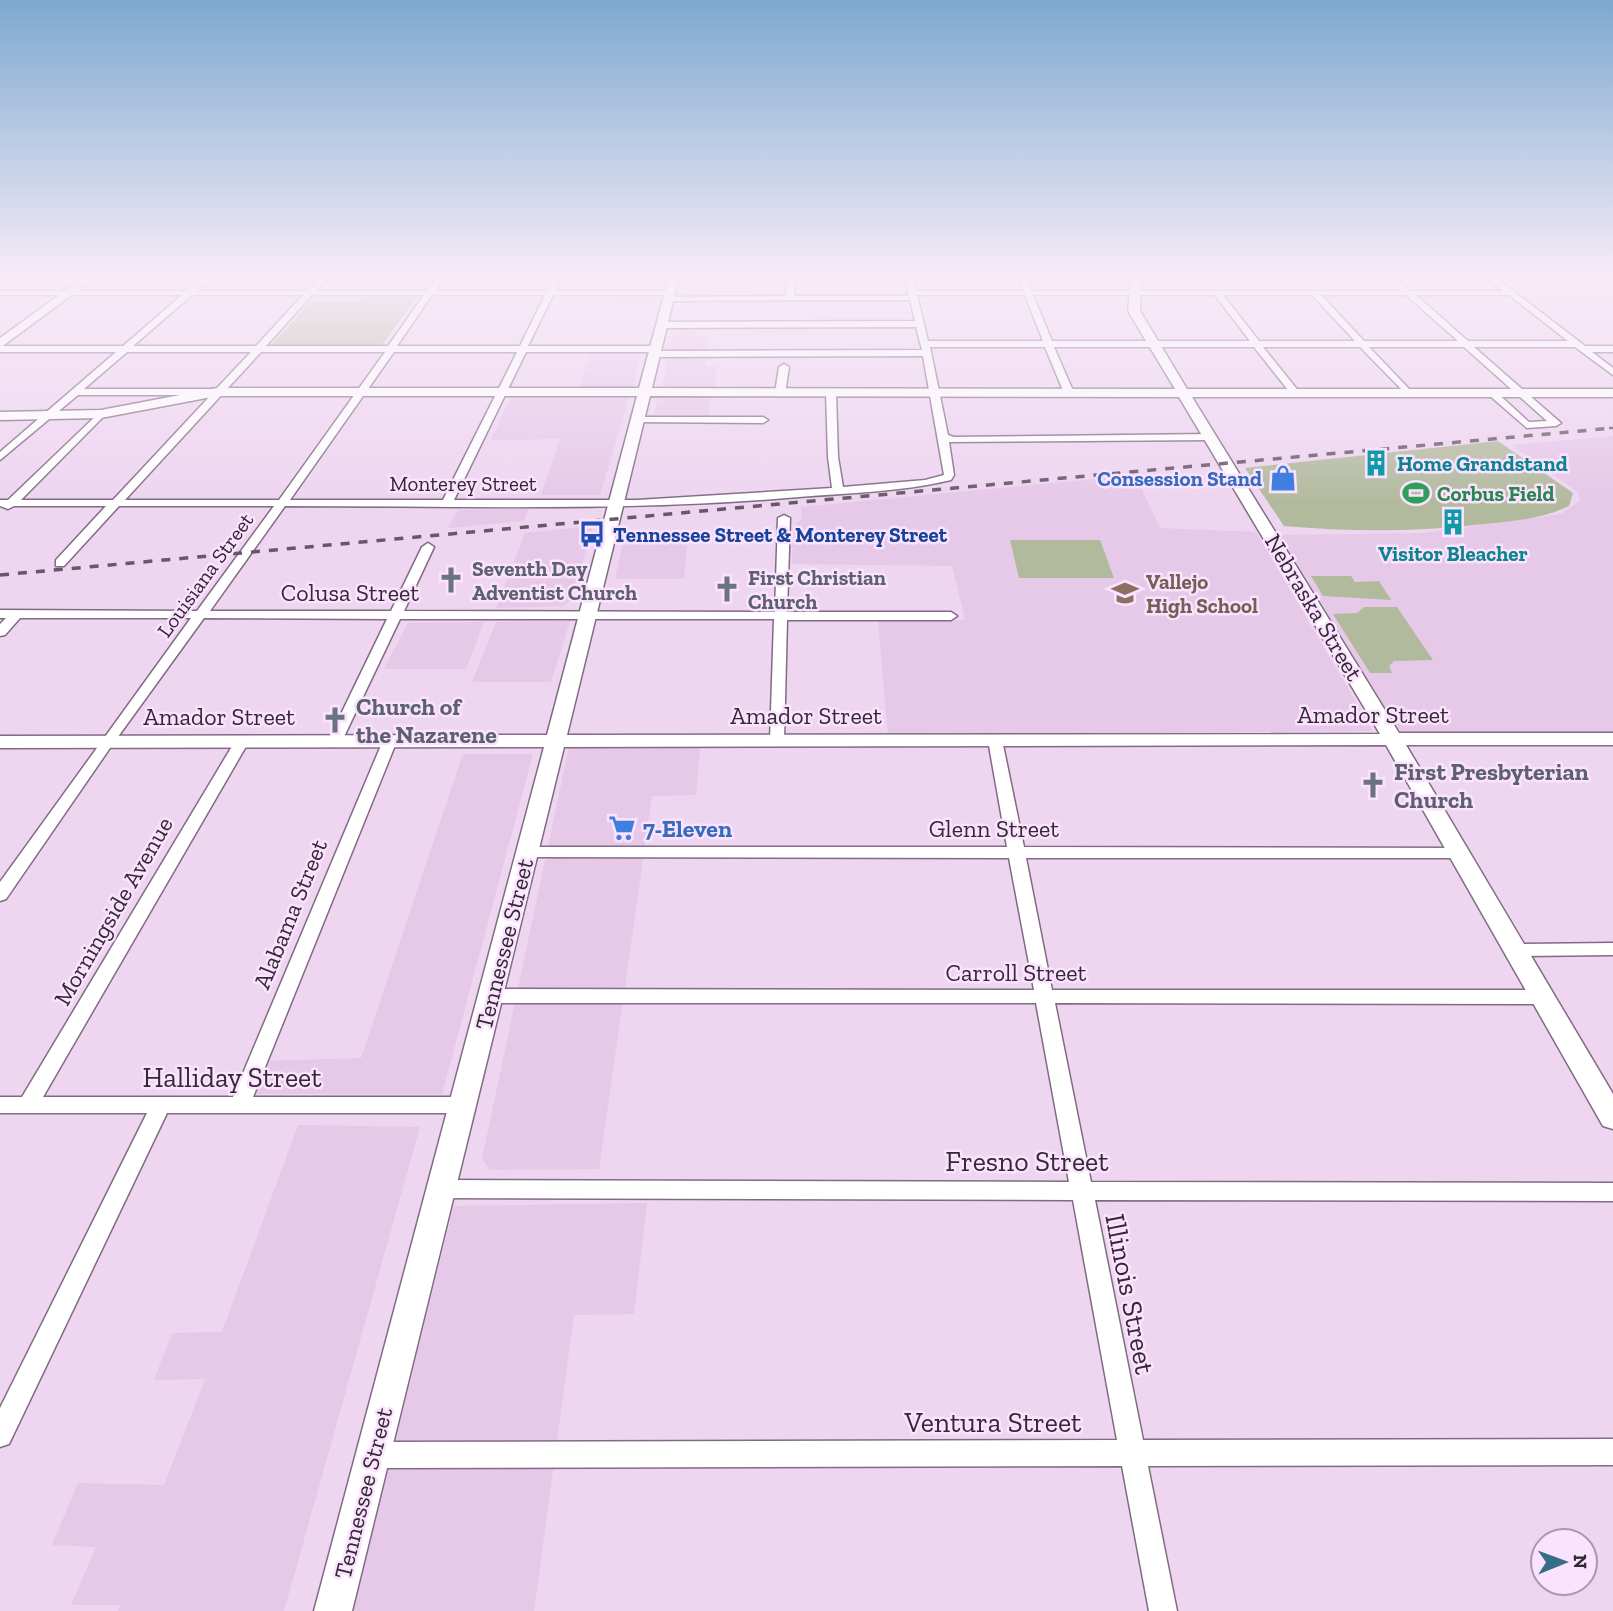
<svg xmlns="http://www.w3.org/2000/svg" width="1613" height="1611" font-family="'Zilla Slab',serif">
<rect width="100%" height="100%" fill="#eed5f0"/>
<!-- built -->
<g fill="#e6c8e9">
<polygon points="613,296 658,296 654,307 608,308"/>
<polygon points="675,327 693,327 693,331 698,331 698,336 710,336 707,351 669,351"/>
<polygon points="591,354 641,354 633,387 579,388"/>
<polygon points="708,355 705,366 718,366 714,388 662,387 668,356"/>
<polygon points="629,397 600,495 541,495 560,439 491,440 510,398"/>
<polygon points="658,398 710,398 709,415 654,415"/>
<polygon points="1613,436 1613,734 1404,734 1398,728 1383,705 1279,535 1425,533 1561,514 1580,501 1578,492 1511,445"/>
<polygon points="1135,475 1160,528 1256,532 1373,731 888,736 878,620 965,620 952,566 792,564 793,527 802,519 801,507"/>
<polygon points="528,509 524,521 448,528 458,510"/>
<polygon points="593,526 572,599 563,606 496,608 525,533"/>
<polygon points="625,533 688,533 684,579 615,579"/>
<polygon points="570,621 551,682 472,682 496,622"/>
<polygon points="484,622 466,669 384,669 408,623"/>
<polygon points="569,747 700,747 696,795 652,796 599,1169 490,1170 482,1159"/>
<polygon points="463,754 533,754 442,1094 254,1094 265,1061 361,1058"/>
<polygon points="298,1125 420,1127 284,1611 118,1611 120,1605 71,1605 96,1547 52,1545 78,1483 164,1485 205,1379 154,1380 172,1333 222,1332"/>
<polygon points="647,1203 634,1314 574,1315 534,1611 353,1611 454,1206"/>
</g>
<!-- green -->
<g fill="#b2ba9e">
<polygon points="364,296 418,296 382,345 271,345 310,302 359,302"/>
<path d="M1498 441 1573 493 1569 506C1542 519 1514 521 1485 524 1417 532 1352 532 1284 526L1245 468Z"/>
<polygon points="1010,540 1100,540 1114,578 1019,578"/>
<polygon points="1311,576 1351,576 1355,582 1379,581 1391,600 1323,596"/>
<polygon points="1364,607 1397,607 1433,660 1394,661 1389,666 1392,673 1370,673 1333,614 1357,613"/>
</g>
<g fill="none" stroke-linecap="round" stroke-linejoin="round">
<!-- street casing -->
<g stroke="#816b84" stroke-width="3">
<g id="street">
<path d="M203 277H212L197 291H308L321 277H329L317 291H428L437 277H445L436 291H547L554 277H562L555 291H670L673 295H553L528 346H655L659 349 656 351 922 350 916 327 661 328 657 325 661 322 915 321 910 300 668 301 664 299 668 297 786 296 787 277H795L794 296H909L905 277H913L916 291H1023L1017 277H1025L1031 291H1401L1386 277H1395L1410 291H1503L1486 277H1495L1585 346H1613V352H1592L1613 368V375L1575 347H1474L1561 423 1556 426 1527 428 1489 395V391H1495L1529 422 1547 421 1464 347H1369L1411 391V395L1408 396 1360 347H1263L1300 393 1295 396 1292 395 1254 347H1054L1074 393 1069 396 1064 393 1045 347H930L948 435 954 437 1211 434 1216 437 1211 440 949 442 954 475 951 480C901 492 849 493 799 497 628 512 456 506 285 506L210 611H391L422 547 428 543 434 547 404 611 775 612 778 518 784 515 790 518 787 612H951L957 616 951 620H787L784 741 777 745 770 741 774 619H400L341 743 334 747 327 743 387 619 204 618 112 745 6 899 0 901V882L191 618H20L5 635 0 636V624L6 618H0V610L197 611 274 506H119L64 566H56V560L106 506H14L8 509 0 506V500H8L101 411 104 412V416L21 500H113L211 395H78L0 460V452L116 352H0V346H123L182 295H0V291H187ZM192 295H303L256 346H133ZM312 295H424L388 346H266ZM432 295H545L520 346H397ZM917 295H1025L1043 341H928ZM1033 295H1215L1250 341H1052ZM1223 295H1312L1355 341H1259ZM1321 295H1406L1458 341H1364ZM1416 295H1509L1568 341H1468ZM127 352H251L216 389H84ZM261 352H385L279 500H125ZM394 352H517L443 500H290ZM526 352H652L649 354 653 357 923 356 944 475 925 480 843 487 838 457 836 393 831 390 826 393 828 457 832 488 637 500H454Z"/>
<polygon points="784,364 789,367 785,393 780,396 775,393 779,367"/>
<polygon points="638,417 763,417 768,420 763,423 634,422 634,418"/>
<polygon points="995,736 1002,740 1024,847 1460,848 1468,853 1460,858 1026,858 1052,990 1542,990 1549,992 1551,997 1549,1002 1542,1004 1055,1003 1091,1182 1613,1183 1613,1201 1095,1200 1143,1440 1613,1439 1613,1465 1148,1466 1177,1611 1149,1611 1122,1466 373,1468 364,1464 360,1455 364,1446 373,1442 1117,1440 1073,1200 441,1198 433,1195 430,1189 433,1183 441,1180 1069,1182 1036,1003 491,1003 484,1001 482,996 484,991 491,989 1034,990 1009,858 527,857 519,852 527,847 1007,847 988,740"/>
<polygon points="241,739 248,743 43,1097 233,1097 382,743 389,739 396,743 253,1097 463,1097 470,1099 473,1105 470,1111 463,1113 167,1113 9,1444 0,1447 0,1408 147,1113 0,1113 0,1097 22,1097 234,743"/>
<polygon points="1613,943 1613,955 1515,956 1509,954 1506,950 1509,946 1515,944"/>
</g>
</g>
<!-- secondary casing -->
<g stroke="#816b84" stroke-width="3">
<g id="secondary">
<polygon points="84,277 96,277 0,348 0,338"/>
<path d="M669 277H679L652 388 1175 389 1128 311 1131 277H1141L1140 311 1187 389H1613V397H1192L1399 733H1613V745H1406L1613 1094V1129L1603 1126 1386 745 564 747 352 1611H314L544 747 0 748V736L547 735 637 396H217L101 418 0 420V412L101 410 217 388H639ZM650 396 1179 397 1380 734 567 735Z"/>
</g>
</g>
<!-- street -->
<use href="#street" fill="#fff" fill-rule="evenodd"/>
<!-- secondary -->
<use href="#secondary" fill="#fff" fill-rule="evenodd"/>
<!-- rail-far1 -->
<polyline stroke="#665867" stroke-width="2.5" stroke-dasharray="7 7" stroke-linecap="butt" points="1609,428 1613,428"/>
<!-- rail -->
<polyline stroke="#665867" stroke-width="3.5" stroke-dasharray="9 9" stroke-linecap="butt" points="0,575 1613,428"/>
</g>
<!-- sky -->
<linearGradient id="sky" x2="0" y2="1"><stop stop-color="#7da9d0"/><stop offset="0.55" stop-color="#f7ecf8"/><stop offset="1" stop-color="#f7ecf8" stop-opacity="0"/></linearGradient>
<rect width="1613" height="503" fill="url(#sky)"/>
<!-- icons -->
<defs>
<g id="building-bare" transform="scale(2.1)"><path d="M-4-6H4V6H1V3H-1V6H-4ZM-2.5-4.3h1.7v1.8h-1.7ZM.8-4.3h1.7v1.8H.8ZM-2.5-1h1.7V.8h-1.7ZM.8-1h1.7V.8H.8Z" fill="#0f9aa8" stroke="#fbe2fe" stroke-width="2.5" paint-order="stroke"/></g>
<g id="shop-bare" transform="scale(2.1)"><path d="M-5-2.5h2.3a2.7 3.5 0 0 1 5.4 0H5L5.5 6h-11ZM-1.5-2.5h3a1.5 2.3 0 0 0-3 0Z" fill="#3f7fe0" stroke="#fbe2fe" stroke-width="2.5" paint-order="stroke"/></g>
<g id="stadium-bare" transform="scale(2.1)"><path d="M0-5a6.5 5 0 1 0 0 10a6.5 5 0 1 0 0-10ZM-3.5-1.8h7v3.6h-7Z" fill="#2e9e5b" stroke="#fbe2fe" stroke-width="2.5" paint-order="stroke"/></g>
<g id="bus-bare" transform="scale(2.1)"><path d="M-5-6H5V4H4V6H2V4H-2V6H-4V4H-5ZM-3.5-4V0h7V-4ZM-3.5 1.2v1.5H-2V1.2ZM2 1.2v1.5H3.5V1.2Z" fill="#1a4fb4" stroke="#fbe2fe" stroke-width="2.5" paint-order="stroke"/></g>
<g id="church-bare" transform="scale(2.1)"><path d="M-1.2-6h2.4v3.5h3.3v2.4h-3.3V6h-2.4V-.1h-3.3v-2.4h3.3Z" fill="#6b7280" stroke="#fbe2fe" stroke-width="2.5" paint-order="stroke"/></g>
<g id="school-bare" transform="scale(2.1)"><path d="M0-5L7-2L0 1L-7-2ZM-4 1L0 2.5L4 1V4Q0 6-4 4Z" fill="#8d6e63" stroke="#fbe2fe" stroke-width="2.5" paint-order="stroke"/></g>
<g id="supermarket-bare" transform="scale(2.1)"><path d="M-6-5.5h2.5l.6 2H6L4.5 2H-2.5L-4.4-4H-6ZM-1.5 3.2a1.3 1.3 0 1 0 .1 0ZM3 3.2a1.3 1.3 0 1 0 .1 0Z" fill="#3f7fe0" stroke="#fbe2fe" stroke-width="2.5" paint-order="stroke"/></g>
</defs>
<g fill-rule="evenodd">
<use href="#building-bare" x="1376" y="463"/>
<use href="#shop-bare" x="1283" y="478"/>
<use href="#stadium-bare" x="1416" y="493"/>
<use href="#building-bare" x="1453" y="522"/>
<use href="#bus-bare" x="592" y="534"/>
<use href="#church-bare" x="451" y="580"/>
<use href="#church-bare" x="727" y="589"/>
<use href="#school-bare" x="1125" y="593"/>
<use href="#church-bare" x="335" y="720"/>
<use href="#church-bare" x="1373" y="785"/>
<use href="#supermarket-bare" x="622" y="828"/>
</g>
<g text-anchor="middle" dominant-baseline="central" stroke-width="5" stroke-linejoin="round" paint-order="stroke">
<!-- far-culture labels -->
<g font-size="21" font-weight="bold" fill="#0d838f" stroke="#fbe2fe" text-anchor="start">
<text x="1397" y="463">Home Grandstand</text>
<text x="1453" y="553" text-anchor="middle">Visitor Bleacher</text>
</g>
<!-- far-shop labels -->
<g font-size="21" font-weight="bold" fill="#366cbe" stroke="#fbe2fe" text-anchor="end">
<text x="1262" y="478">Consession Stand</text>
</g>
<!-- far-street labels -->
<g font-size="21" fill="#322933" stroke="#fbe2fe">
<text x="463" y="483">Monterey Street</text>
<text transform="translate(205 575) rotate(-54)">Louisiana Street</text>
</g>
<!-- far-leisure labels -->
<g font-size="21" font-weight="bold" fill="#27864d" stroke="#fbe2fe" text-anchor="start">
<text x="1437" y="493">Corbus Field</text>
</g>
<!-- far-transit labels -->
<g font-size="21" font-weight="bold" fill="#164399" stroke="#fbe2fe" text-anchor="start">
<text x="613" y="534">Tennessee Street &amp; Monterey Street</text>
</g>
<!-- far-worship labels -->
<g font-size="21" font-weight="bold" fill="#5b616d" stroke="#fbe2fe" text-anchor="start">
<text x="472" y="568">Seventh Day<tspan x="472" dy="24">Adventist Church</tspan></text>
<text x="748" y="577">First Christian<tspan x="748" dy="24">Church</tspan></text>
</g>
<!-- far-education labels -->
<g font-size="21" font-weight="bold" fill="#785e54" stroke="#fbe2fe" text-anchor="start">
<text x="1146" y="581">Vallejo<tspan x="1146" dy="24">High School</tspan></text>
</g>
<!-- street labels -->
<g font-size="24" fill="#322933" stroke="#fbe2fe">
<text x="350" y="592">Colusa Street</text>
<text transform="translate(1314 607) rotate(59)">Nebraska Street</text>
<text x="1373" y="714">Amador Street</text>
<text x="806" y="715">Amador Street</text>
<text x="219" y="716">Amador Street</text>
<text x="994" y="828">Glenn Street</text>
<text transform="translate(113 911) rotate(-60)">Morningside Avenue</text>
<text transform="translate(290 914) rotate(-68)">Alabama Street</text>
<text transform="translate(504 944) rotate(-76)">Tennessee Street</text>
<text x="1016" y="972">Carroll Street</text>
<text transform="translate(363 1493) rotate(-76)">Tennessee Street</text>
</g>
<!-- worship labels -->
<g font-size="24" font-weight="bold" fill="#5b616d" stroke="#fbe2fe" text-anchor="start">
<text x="356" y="706">Church of<tspan x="356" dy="28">the Nazarene</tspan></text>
<text x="1394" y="771">First Presbyterian<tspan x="1394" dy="28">Church</tspan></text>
</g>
<!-- shop labels -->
<g font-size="24" font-weight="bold" fill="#366cbe" stroke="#fbe2fe" text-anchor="start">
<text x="643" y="828">7-Eleven</text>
</g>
<!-- near-street labels -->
<g font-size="28" fill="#322933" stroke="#fbe2fe">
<text x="232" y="1077">Halliday Street</text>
<text x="1027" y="1161">Fresno Street</text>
<text transform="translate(1130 1294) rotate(79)">Illinois Street</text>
<text x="993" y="1422">Ventura Street</text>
</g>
</g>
<!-- north arrow -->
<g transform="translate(1564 1562) rotate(89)"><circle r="33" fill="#fbe2fe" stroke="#ab98ad" stroke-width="2"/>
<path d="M0-5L12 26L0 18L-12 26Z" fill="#366d88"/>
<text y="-10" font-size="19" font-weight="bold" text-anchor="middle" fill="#322933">N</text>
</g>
</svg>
